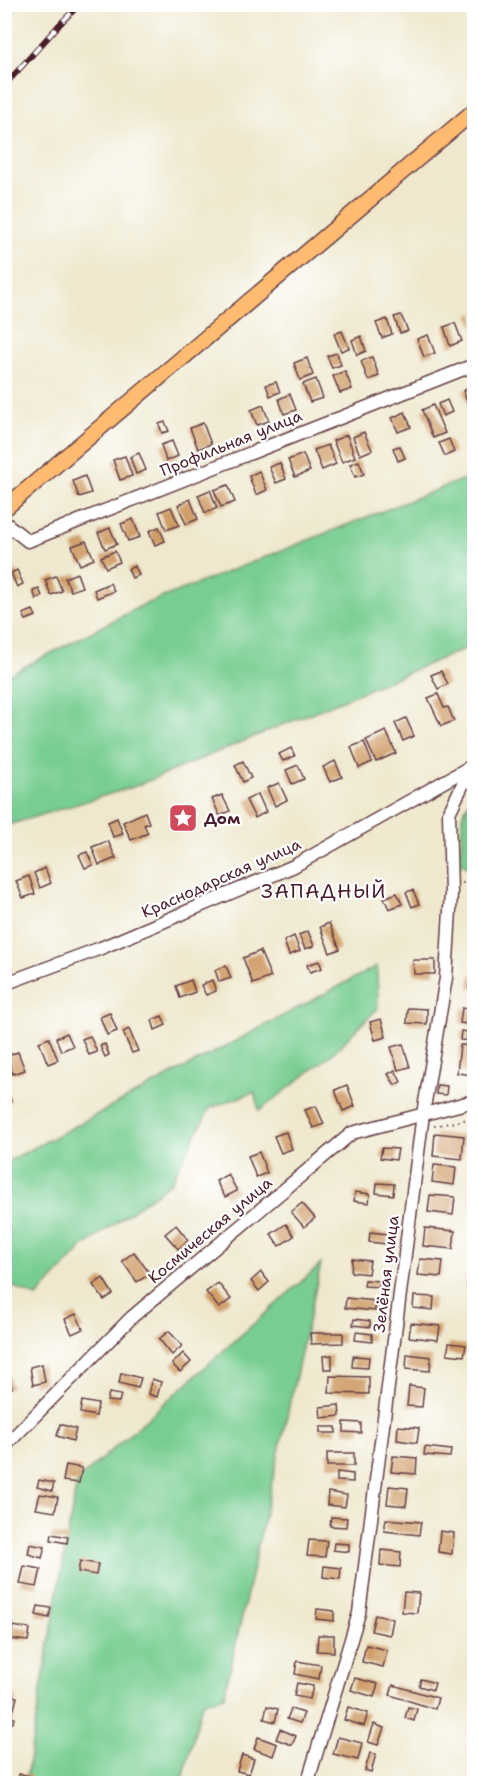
<svg xmlns="http://www.w3.org/2000/svg" width="479" height="1788" font-family="'Shantell Sans',sans-serif">
<rect width="100%" height="100%" fill="#fff"/>
<filter id="ink" filterUnits="userSpaceOnUse"><feTurbulence type="fractalNoise" baseFrequency=".0167" numOctaves="2"/><feDisplacementMap in="SourceGraphic" scale="12" xChannelSelector="R" yChannelSelector="G"/><feConvolveMatrix kernelMatrix="1 2 1 2 8 2 1 2 1" color-interpolation-filters="sRGB"/></filter>
<filter id="wash" filterUnits="userSpaceOnUse"><feTurbulence type="fractalNoise" baseFrequency=".008" numOctaves="4" result="noise"/><feDisplacementMap in="SourceGraphic" scale="24" xChannelSelector="R" yChannelSelector="G"/><feGaussianBlur stdDeviation="1.35" result="paint"/><feColorMatrix in="noise" values="0 0 0 0 0 0 0 0 0 0 0 0 0 0 0 0 0 1.4 0 .05"/><feComposite in="paint" operator="in"/></filter>
<g filter="url(#wash)">
<rect width="100%" height="100%" fill="#efe8ce"/>
<!-- green -->
<g fill="#78ce92" stroke="#61765e" stroke-width="1.5">
<polygon points="474,475 474,645 136,786 5,826 5,677 143,605"/>
<polygon points="474,790 474,870 461,864 462,816"/>
<polygon points="377,966 378,1008 331,1055 259,1111 254,1092 210,1108 170,1183 83,1247 37,1297 5,1283 5,1163"/>
<polygon points="321,1264 224,1696 202,1703 182,1783 25,1784 77,1481"/>
</g>
<g id="blocks">
<!-- building -->
<g fill="#cf9c66">
<polygon points="474,313 474,328 469,315"/>
<polygon points="401,315 408,331 400,333 394,317"/>
<polygon points="387,319 392,334 382,338 376,323"/>
<polygon points="455,323 462,341 450,346 444,327"/>
<polygon points="342,331 349,348 341,351 334,334"/>
<polygon points="428,335 435,353 424,357 417,339"/>
<polygon points="361,336 366,351 357,355 352,340"/>
<polygon points="337,353 341,365 332,368 327,356"/>
<polygon points="372,357 379,376 368,380 361,361"/>
<polygon points="307,358 313,375 300,380 294,363"/>
<polygon points="345,371 352,389 340,393 333,376"/>
<polygon points="316,379 323,398 310,402 303,384"/>
<polygon points="276,382 280,392 270,396 266,385"/>
<polygon points="474,386 474,410 471,411 463,391"/>
<polygon points="290,394 296,410 284,414 279,399"/>
<polygon points="447,400 452,412 443,416 438,404"/>
<polygon points="263,405 269,421 257,425 251,410"/>
<polygon points="433,405 445,433 433,438 422,410"/>
<polygon points="405,412 411,427 398,432 392,418"/>
<polygon points="165,422 169,431 162,433 159,424"/>
<polygon points="203,423 211,444 198,449 190,428"/>
<polygon points="364,432 372,450 360,455 353,437"/>
<polygon points="347,435 355,457 342,462 333,441"/>
<polygon points="449,439 454,452 445,456 439,443"/>
<polygon points="172,441 178,456 166,461 161,445"/>
<polygon points="328,445 336,464 322,470 314,450"/>
<polygon points="400,446 405,458 398,461 393,448"/>
<polygon points="139,453 146,470 136,474 130,457"/>
<polygon points="303,454 310,471 295,477 288,460"/>
<polygon points="125,456 132,476 120,480 113,460"/>
<polygon points="359,461 364,474 355,477 350,464"/>
<polygon points="280,463 286,479 276,483 269,467"/>
<polygon points="259,471 267,490 256,495 249,476"/>
<polygon points="85,476 91,493 79,497 73,481"/>
<polygon points="228,485 235,502 221,507 214,490"/>
<polygon points="210,490 217,508 205,513 198,495"/>
<polygon points="190,499 198,519 186,524 178,505"/>
<polygon points="171,507 179,525 166,530 159,512"/>
<polygon points="133,519 140,537 128,541 121,524"/>
<polygon points="159,527 165,541 155,545 149,531"/>
<polygon points="110,528 117,544 105,549 98,533"/>
<polygon points="86,541 94,559 80,565 72,546"/>
<polygon points="115,551 120,562 106,568 101,557"/>
<polygon points="135,566 139,575 132,578 128,569"/>
<polygon points="17,570 23,584 17,587 11,573"/>
<polygon points="77,573 82,587 71,591 65,578"/>
<polygon points="56,576 62,591 51,595 45,580"/>
<polygon points="110,583 114,591 97,598 94,590"/>
<polygon points="39,589 42,596 36,599 33,591"/>
<polygon points="33,610 36,616 26,620 23,614"/>
<polygon points="441,671 448,684 438,689 431,675"/>
<polygon points="438,694 444,708 448,707 454,721 441,726 428,698"/>
<polygon points="406,718 414,736 403,741 395,723"/>
<polygon points="386,731 396,753 376,762 366,740"/>
<polygon points="364,742 372,762 359,768 351,747"/>
<polygon points="291,748 295,756 283,761 279,754"/>
<polygon points="243,761 251,778 243,782 235,765"/>
<polygon points="335,761 342,777 330,782 323,767"/>
<polygon points="298,765 304,779 292,784 286,770"/>
<polygon points="279,783 287,800 275,806 267,788"/>
<polygon points="258,794 266,812 255,818 246,800"/>
<polygon points="222,795 230,811 220,816 212,799"/>
<polygon points="145,812 149,823 144,825 148,833 131,840 123,822"/>
<polygon points="117,818 123,834 113,837 108,822"/>
<polygon points="108,841 116,858 99,865 92,847"/>
<polygon points="87,852 93,865 85,868 79,855"/>
<polygon points="45,868 51,883 40,888 34,873"/>
<polygon points="29,876 35,894 23,898 16,881"/>
<polygon points="413,890 419,904 412,907 406,892"/>
<polygon points="397,893 402,904 389,909 384,898"/>
<polygon points="329,923 340,949 330,953 320,927"/>
<polygon points="308,931 314,946 305,949 299,935"/>
<polygon points="294,936 300,951 289,955 284,941"/>
<polygon points="260,951 271,977 253,984 243,958"/>
<polygon points="413,960 435,960 435,974 414,974"/>
<polygon points="319,961 322,968 310,972 307,965"/>
<polygon points="226,966 231,978 219,982 215,970"/>
<polygon points="471,974 474,974 474,989 469,988"/>
<polygon points="191,980 195,992 180,998 176,986"/>
<polygon points="212,980 216,991 206,995 201,985"/>
<polygon points="408,1008 427,1009 427,1024 407,1023"/>
<polygon points="462,1008 474,1010 474,1025 460,1023"/>
<polygon points="110,1013 117,1031 107,1035 100,1017"/>
<polygon points="162,1016 166,1025 155,1030 152,1020"/>
<polygon points="381,1019 386,1037 375,1040 370,1022"/>
<polygon points="129,1029 138,1051 132,1053 123,1032"/>
<polygon points="461,1031 474,1033 474,1041 460,1040"/>
<polygon points="67,1033 73,1046 61,1051 56,1038"/>
<polygon points="90,1036 97,1052 89,1055 82,1039"/>
<polygon points="49,1038 58,1060 48,1064 39,1042"/>
<polygon points="105,1044 109,1055 105,1057 100,1046"/>
<polygon points="403,1044 410,1067 398,1070 391,1047"/>
<polygon points="460,1045 474,1046 474,1075 457,1073"/>
<polygon points="18,1052 25,1070 13,1074 6,1056"/>
<polygon points="395,1070 401,1082 395,1085 388,1074"/>
<polygon points="347,1085 355,1106 343,1111 335,1090"/>
<polygon points="437,1085 447,1086 446,1095 436,1094"/>
<polygon points="7,1092 11,1101 4,1104 4,1093"/>
<polygon points="316,1106 324,1124 313,1128 305,1110"/>
<polygon points="286,1132 292,1149 281,1153 274,1136"/>
<polygon points="435,1133 464,1136 462,1159 433,1156"/>
<polygon points="382,1148 398,1149 396,1160 380,1158"/>
<polygon points="259,1152 267,1173 256,1177 248,1156"/>
<polygon points="434,1165 456,1167 454,1185 432,1182"/>
<polygon points="228,1174 237,1191 225,1197 216,1181"/>
<polygon points="377,1183 394,1184 393,1195 376,1193"/>
<polygon points="355,1192 370,1194 369,1203 354,1201"/>
<polygon points="430,1195 455,1197 453,1215 428,1212"/>
<polygon points="302,1203 315,1218 304,1227 291,1212"/>
<polygon points="286,1224 294,1236 279,1246 271,1234"/>
<polygon points="176,1225 188,1240 178,1249 165,1234"/>
<polygon points="425,1228 455,1231 453,1249 423,1246"/>
<polygon points="370,1232 388,1234 387,1244 369,1242"/>
<polygon points="134,1252 150,1274 137,1282 122,1261"/>
<polygon points="352,1259 370,1261 368,1274 351,1272"/>
<polygon points="420,1259 443,1261 441,1277 418,1275"/>
<polygon points="261,1272 269,1282 259,1291 251,1281"/>
<polygon points="103,1278 113,1294 104,1300 93,1285"/>
<polygon points="468,1278 474,1278 474,1288 467,1288"/>
<polygon points="365,1280 380,1281 379,1287 364,1286"/>
<polygon points="218,1283 231,1299 219,1308 206,1292"/>
<polygon points="414,1296 434,1297 433,1310 413,1308"/>
<polygon points="346,1298 376,1301 375,1311 345,1308"/>
<polygon points="76,1314 83,1329 72,1334 65,1319"/>
<polygon points="354,1319 370,1321 370,1327 353,1325"/>
<polygon points="411,1323 440,1326 438,1340 409,1337"/>
<polygon points="169,1331 182,1346 172,1355 159,1339"/>
<polygon points="356,1332 372,1334 372,1342 355,1340"/>
<polygon points="310,1333 343,1333 343,1343 311,1344"/>
<polygon points="449,1343 466,1345 464,1356 447,1354"/>
<polygon points="183,1353 191,1362 180,1372 172,1364"/>
<polygon points="407,1354 431,1357 430,1371 406,1369"/>
<polygon points="332,1355 332,1369 324,1369 323,1356"/>
<polygon points="353,1356 369,1357 368,1368 352,1367"/>
<polygon points="42,1364 45,1382 33,1385 30,1367"/>
<polygon points="8,1371 12,1388 4,1390 4,1372"/>
<polygon points="121,1373 141,1378 138,1388 119,1383"/>
<polygon points="330,1376 369,1377 369,1394 329,1393"/>
<polygon points="152,1379 161,1382 157,1397 148,1394"/>
<polygon points="409,1386 424,1388 422,1407 407,1406"/>
<polygon points="109,1393 121,1395 119,1402 107,1401"/>
<polygon points="82,1401 98,1404 96,1416 80,1413"/>
<polygon points="339,1405 340,1416 321,1418 320,1407"/>
<polygon points="344,1422 361,1423 361,1433 344,1432"/>
<polygon points="60,1424 76,1429 73,1441 57,1436"/>
<polygon points="398,1426 419,1428 417,1443 397,1440"/>
<rect x="320" y="1427" width="16" height="6"/>
<polygon points="425,1447 451,1450 450,1457 424,1455"/>
<rect x="327" y="1453" width="27" height="13"/>
<polygon points="393,1456 417,1458 416,1474 391,1472"/>
<polygon points="66,1465 82,1468 79,1483 63,1481"/>
<polygon points="337,1472 353,1474 353,1482 337,1481"/>
<polygon points="39,1480 54,1483 52,1491 37,1487"/>
<polygon points="389,1486 408,1488 406,1506 387,1504"/>
<polygon points="328,1492 347,1495 345,1507 327,1505"/>
<polygon points="40,1494 58,1497 55,1512 36,1509"/>
<polygon points="331,1517 347,1518 346,1527 330,1526"/>
<polygon points="386,1519 421,1522 419,1535 384,1531"/>
<polygon points="440,1531 454,1533 452,1554 438,1552"/>
<polygon points="52,1534 68,1537 67,1543 51,1540"/>
<polygon points="309,1540 327,1541 325,1557 307,1556"/>
<polygon points="334,1543 349,1544 349,1552 333,1550"/>
<polygon points="30,1544 45,1547 42,1558 28,1554"/>
<polygon points="381,1550 401,1552 400,1567 380,1565"/>
<polygon points="80,1561 98,1564 96,1575 78,1572"/>
<polygon points="24,1566 41,1569 37,1587 20,1584"/>
<polygon points="324,1566 341,1568 340,1579 323,1577"/>
<polygon points="404,1592 419,1593 417,1613 402,1612"/>
<polygon points="38,1606 51,1608 49,1618 36,1615"/>
<polygon points="317,1609 334,1611 334,1621 316,1619"/>
<polygon points="375,1615 393,1619 390,1635 371,1631"/>
<polygon points="13,1626 30,1629 28,1641 10,1639"/>
<polygon points="318,1635 334,1635 334,1652 317,1651"/>
<polygon points="366,1645 387,1650 383,1667 362,1662"/>
<polygon points="297,1661 321,1665 319,1679 295,1674"/>
<polygon points="355,1678 378,1684 374,1697 351,1690"/>
<polygon points="421,1679 435,1683 433,1690 419,1686"/>
<polygon points="297,1683 313,1686 310,1699 294,1696"/>
<polygon points="393,1685 438,1698 435,1709 390,1695"/>
<polygon points="4,1694 17,1697 14,1709 4,1707"/>
<polygon points="267,1706 278,1709 275,1722 264,1719"/>
<polygon points="348,1707 368,1713 364,1726 344,1720"/>
<polygon points="408,1707 417,1709 414,1721 405,1718"/>
<polygon points="291,1709 304,1713 300,1723 287,1719"/>
<polygon points="4,1717 14,1718 13,1723 4,1722"/>
<polygon points="374,1724 384,1728 378,1745 368,1742"/>
<polygon points="280,1729 296,1736 292,1745 276,1739"/>
<polygon points="258,1737 277,1744 273,1756 254,1749"/>
<polygon points="338,1737 362,1743 358,1760 333,1754"/>
<polygon points="370,1753 376,1754 371,1772 365,1770"/>
<polygon points="242,1755 254,1759 249,1774 237,1771"/>
<polygon points="19,1774 32,1776 30,1784 18,1783"/>
</g>
</g>
</g>
<g filter="url(#ink)">
<use href="#blocks" fill-opacity="0" stroke="#633d43" stroke-width="1.5"/>
<g fill="none" stroke-linecap="round" stroke-linejoin="round">
<!-- minor casing -->
<g stroke="#633d43" stroke-width="15">
<g id="minor">
<polyline points="4,522 28,541 474,365"/>
<polyline points="4,984 101,948 294,866 470,767"/>
<polyline points="4,1447 132,1317 352,1133 474,1101"/>
<polyline points="307,1784 359,1613 423,1114 446,978 451,893 449,813 471,767"/>
</g>
</g>
<!-- major casing -->
<g stroke="#633d43" stroke-width="18">
<polyline id="major" points="4,509 474,111"/>
</g>
<!-- path -->
<g stroke="#633d43" stroke-width="2" stroke-dasharray="1.5 4.5" stroke-linecap="butt">
<polyline points="462,883 474,884"/>
<polyline points="434,1126 474,1118"/>
</g>
<!-- minor -->
<use href="#minor" stroke="#fff" stroke-width="12"/>
<!-- major -->
<use href="#major" stroke="#ffbb71" stroke-width="15"/>
<!-- rail casing -->
<g stroke="#4a1f2b" stroke-width="6">
<polyline id="rail" points="4,86 60,24 80,4"/>
</g>
<!-- rail -->
<use href="#rail" stroke="#fff" stroke-width="4" stroke-dasharray="11" stroke-linecap="butt"/>
</g>
</g>
<!-- icons -->
<defs>
<g id="sight-square" transform="scale(1.5)"><rect x="-9" y="-9" width="18" height="18" rx="4" fill="#d1495b" stroke="#fff"/><path d="M0-6L1.8-2.2L6-1.7L2.9 1.2L3.7 5.4L0 3.3L-3.7 5.4L-2.9 1.2L-6-1.7L-1.8-2.2Z" fill="#fff"/></g>
</defs>
<g fill-rule="evenodd">
<use href="#sight-square" x="183" y="818"/>
</g>
<g text-anchor="middle" dominant-baseline="central" stroke-width="4.5" stroke-linejoin="round" paint-order="stroke">
<!-- street labels -->
<g font-size="16" fill="#4a1f2b" stroke="#fff">
<text transform="translate(231 443) rotate(-22)">Профильная улица</text>
<text transform="translate(221 878) rotate(-24)">Краснодарская улица</text>
<text transform="translate(210 1230) rotate(-40)">Космическая улица</text>
<text transform="translate(386 1274) rotate(-83)">Зелёная улица</text>
</g>
<!-- poi labels -->
<g font-size="16" font-weight="bold" fill="#4a1f2b" stroke="#fff" text-anchor="start">
<text x="204" y="818">Дом</text>
</g>
<!-- quarter labels -->
<g font-size="20" letter-spacing="1.5" fill="#4a1f2b" stroke="#fff">
<text x="324" y="891">ЗАПАДНЫЙ</text>
</g>
</g>
<!-- margin -->
<rect width="479" height="1788" fill="none" stroke="#fff" stroke-width="24"/>
</svg>
